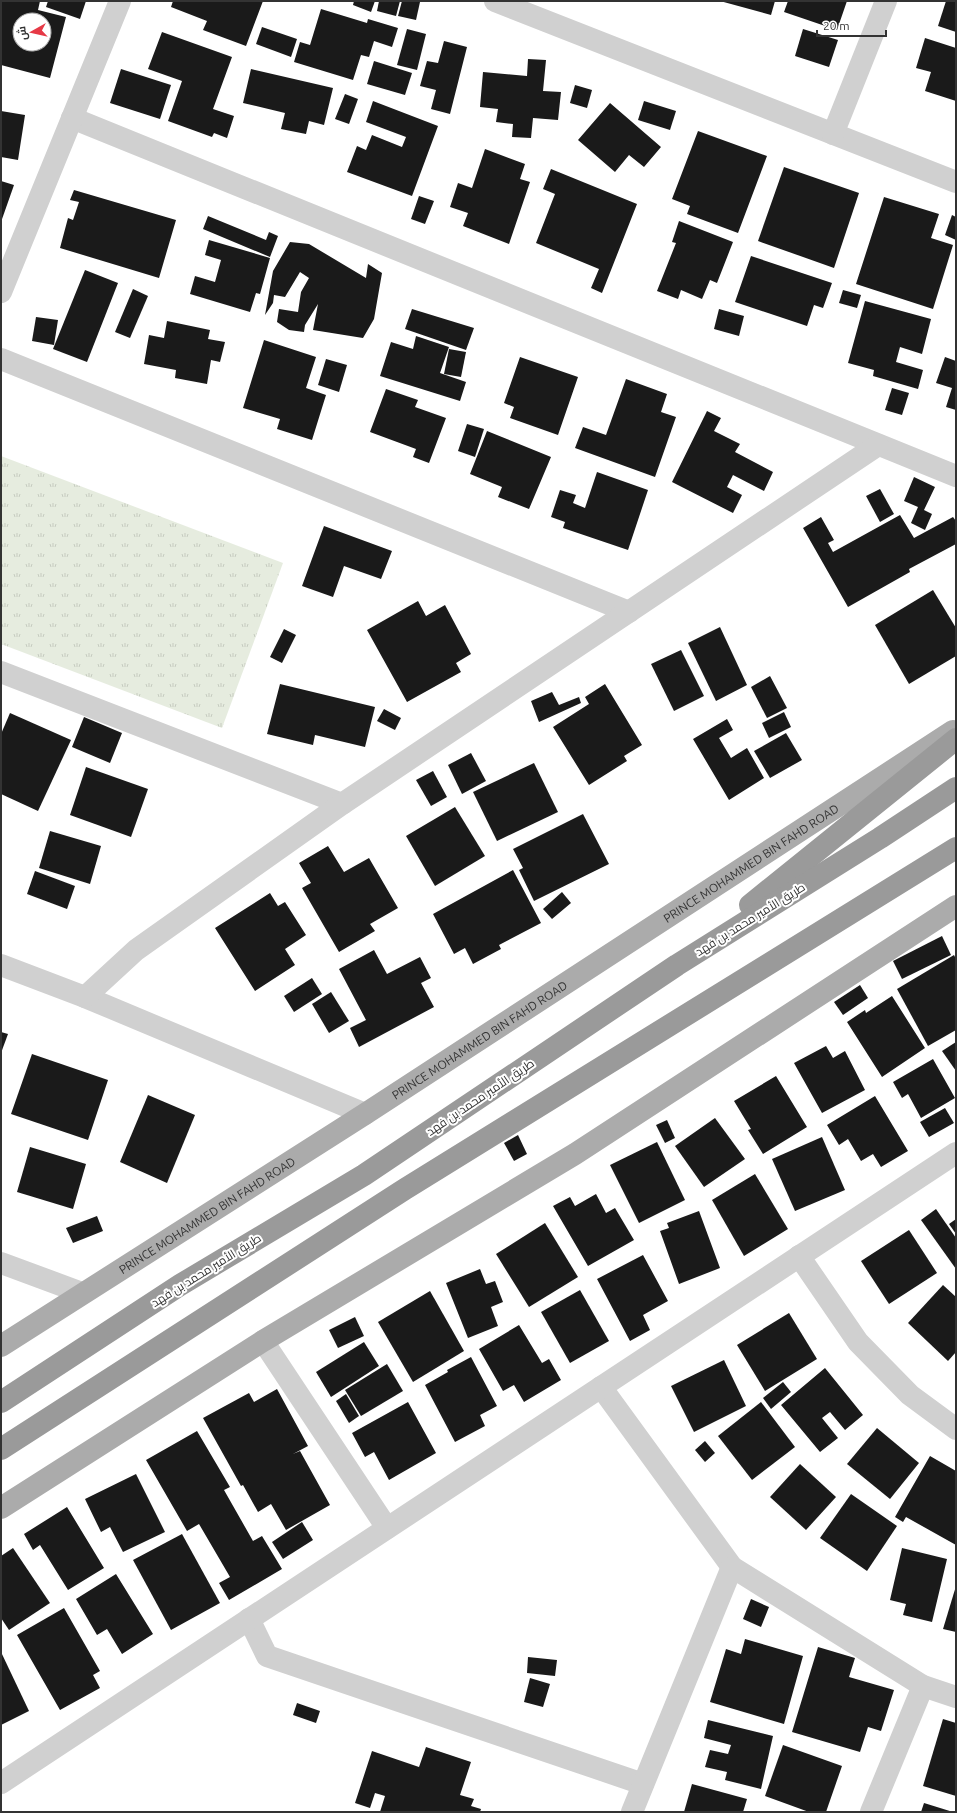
<svg xmlns="http://www.w3.org/2000/svg" width="957" height="1813" font-family="Ubuntu,Cairo,sans-serif">
<defs>
<pattern id="park-tufts" width="24" height="20" patternUnits="userSpaceOnUse"><rect width="24" height="20" fill="#e6ecdf"/><path d="M3 7l-1-3M5 7V3M7 7l1-3M15 17l-1-3M17 17v-4M19 17l1-3" fill="none" stroke="#c6cbc0"/></pattern>
</defs>
<rect width="100%" height="100%" fill="#fff"/>
<!-- park -->
<polygon fill="url(#park-tufts)" points="1,456 283,563 222,728 1,644"/>
<!-- building -->
<g fill="#1a1a1a" fill-rule="evenodd">
<path d="M1 1H40L38 10 66 17 50 78 1 65ZM20 20H44V44H20Z"/>
<polygon points="48,1 86,1 80,19 46,7"/>
<polygon points="173,1 263,1 246,46 203,30 207,21 171,7"/>
<polygon points="354,1 375,1 371,12 353,5"/>
<polygon points="379,1 400,1 396,16 377,11"/>
<polygon points="402,1 420,2 416,20 398,16"/>
<polygon points="720,1 775,1 771,15"/>
<polygon points="788,1 847,1 837,30 784,12"/>
<polygon points="946,1 956,1 956,32 938,26"/>
<polygon points="321,9 367,23 368,19 398,28 392,47 374,41 369,57 361,55 353,80 294,62 300,42 310,45"/>
<polygon points="262,27 297,39 291,57 256,44"/>
<polygon points="407,29 426,34 417,70 397,65"/>
<polygon points="803,29 838,40 829,67 795,56"/>
<polygon points="162,32 232,57 213,109 234,116 227,138 214,133 212,137 168,121 182,81 148,69"/>
<polygon points="925,38 956,48 956,101 925,91 931,72 916,68"/>
<polygon points="444,41 467,47 450,114 431,109 436,90 420,86 427,61 438,63"/>
<polygon points="528,59 546,60 543,91 561,92 558,120 533,118 531,138 512,137 513,124 496,122 498,109 480,107 483,72 527,76"/>
<polygon points="374,61 412,73 405,95 367,84"/>
<polygon points="121,69 171,85 160,119 110,103"/>
<polygon points="251,69 333,88 324,125 309,121 306,134 281,129 285,113 243,103"/>
<polygon points="575,85 592,90 587,108 570,103"/>
<polygon points="345,94 358,99 349,124 335,119"/>
<polygon points="373,101 438,126 412,196 347,172 357,146 366,150 372,135 402,147 406,137 366,122"/>
<polygon points="644,101 676,111 670,130 638,120"/>
<polygon points="610,103 661,147 644,167 629,155 615,172 578,140"/>
<polygon points="1,111 25,115 18,160 1,157"/>
<polygon points="698,131 767,156 738,233 687,214 690,206 672,199"/>
<polygon points="485,149 525,164 520,179 530,182 509,244 463,226 468,213 450,207 458,183 472,188"/>
<polygon points="784,167 859,193 834,268 758,241"/>
<polygon points="551,169 637,204 602,293 591,288 599,269 536,243 555,194 543,189"/>
<polygon points="1,181 14,185 1,222"/>
<polygon points="74,190 176,220 159,278 60,248 68,218 73,220 79,202 70,200"/>
<polygon points="419,196 434,201 425,224 411,219"/>
<polygon points="884,197 939,214 931,238 953,245 933,309 856,284"/>
<polygon points="952,215 956,217 956,240 945,235"/>
<polygon points="208,216 266,240 269,232 278,236 270,257 203,229"/>
<polygon points="679,221 733,242 717,283 710,280 702,299 681,290 678,299 657,291 676,243 672,242"/>
<polygon points="209,240 270,258 260,294 256,293 250,312 190,294 195,276 215,282 221,260 205,255"/>
<polygon points="290,242 309,244 366,278 368,264 382,273 374,319 363,338 313,330 318,304 305,325 304,332 289,330 277,322 279,309 298,312 301,292 309,278 300,272 285,297 274,295 273,303 265,315 273,271"/>
<polygon points="751,256 832,283 823,308 814,305 807,326 735,302"/>
<polygon points="85,270 118,283 87,362 53,349"/>
<polygon points="133,289 148,296 130,338 115,332"/>
<polygon points="843,290 861,295 857,308 839,303"/>
<polygon points="865,301 931,319 922,354 900,347 896,362 923,370 918,389 873,376 874,370 848,363"/>
<polygon points="412,309 474,328 466,350 405,329"/>
<polygon points="719,309 744,316 739,336 714,329"/>
<polygon points="36,317 58,320 54,345 32,341"/>
<polygon points="167,321 210,330 208,339 225,342 220,362 211,360 207,384 175,378 176,370 144,364 149,335 164,338"/>
<polygon points="416,336 449,347 440,373 466,382 460,401 380,376 391,342 413,349"/>
<polygon points="264,340 316,357 306,388 326,395 312,440 277,429 280,419 243,408"/>
<polygon points="449,349 466,352 461,377 444,374"/>
<polygon points="520,357 578,377 558,435 510,418 514,407 504,403"/>
<polygon points="945,357 956,361 956,410 946,407 952,388 936,383"/>
<polygon points="326,359 347,365 339,392 318,385"/>
<polygon points="626,379 667,394 661,412 676,417 655,477 575,448 583,427 606,435"/>
<polygon points="892,388 909,393 902,415 885,410"/>
<polygon points="386,389 418,400 415,407 446,418 429,463 413,457 416,449 370,432"/>
<polygon points="707,411 721,418 714,431 740,444 735,452 773,472 764,491 733,475 727,487 742,495 733,513 672,482"/>
<polygon points="467,424 484,429 475,457 458,451"/>
<polygon points="487,431 551,457 529,509 498,497 502,487 470,474"/>
<polygon points="597,472 648,490 628,550 563,528 565,522 551,517 560,490 576,495 573,503 585,508"/>
<polygon points="914,477 935,487 924,510 932,514 925,530 911,523 918,507 904,501"/>
<polygon points="880,489 894,514 880,522 866,496"/>
<polygon points="900,515 914,538 953,517 956,521 956,544 909,569 910,572 848,607 803,528 821,517 834,540 828,543 833,552"/>
<polygon points="324,526 392,551 381,579 344,566 333,597 302,586"/>
<polygon points="933,590 956,628 956,656 909,684 875,625"/>
<polygon points="418,601 426,616 445,605 471,654 456,663 461,672 407,702 367,630"/>
<polygon points="720,627 747,685 716,701 688,643"/>
<polygon points="284,629 296,635 282,663 270,657"/>
<polygon points="681,650 704,696 674,711 651,664"/>
<polygon points="770,676 787,708 767,718 751,687"/>
<polygon points="280,684 375,707 365,747 315,735 313,745 267,734"/>
<polygon points="605,684 642,745 624,756 627,761 589,785 553,727 589,704 585,697"/>
<polygon points="552,692 559,705 579,697 581,703 539,722 531,701"/>
<polygon points="384,709 401,718 395,730 377,721"/>
<polygon points="784,712 791,727 769,738 762,723"/>
<polygon points="10,713 71,740 38,811 1,794 1,734"/>
<polygon points="84,717 122,733 110,763 72,747"/>
<polygon points="727,719 733,730 719,738 731,758 747,748 764,778 729,800 693,739"/>
<polygon points="786,733 802,760 770,778 754,751"/>
<polygon points="471,753 486,781 462,794 448,765"/>
<polygon points="534,763 558,812 497,841 473,792"/>
<polygon points="86,767 148,789 131,837 70,815"/>
<polygon points="433,771 447,797 431,806 416,780"/>
<polygon points="455,807 485,856 435,886 406,836"/>
<polygon points="583,814 609,864 534,901 519,870 523,868 513,849"/>
<polygon points="50,831 101,846 90,884 39,868"/>
<polygon points="328,846 344,872 369,858 398,908 370,924 375,931 339,952 302,888 311,883 299,863"/>
<polygon points="513,870 541,923 499,945 501,949 473,964 465,948 454,954 433,914"/>
<polygon points="35,871 75,886 67,909 27,894"/>
<polygon points="562,892 571,903 552,919 543,909"/>
<polygon points="270,893 278,906 285,902 306,935 285,949 295,965 255,991 215,928"/>
<polygon points="942,936 951,955 902,979 893,961"/>
<polygon points="374,950 387,974 420,957 431,978 421,983 434,1007 359,1047 350,1028 366,1020 339,969"/>
<polygon points="954,955 956,959 956,1030 928,1046 897,989"/>
<polygon points="312,978 322,994 294,1012 284,996"/>
<polygon points="860,985 868,998 843,1015 834,1002"/>
<polygon points="331,992 349,1021 329,1033 312,1004"/>
<polygon points="892,996 925,1048 882,1077 847,1022 865,1010 866,1013"/>
<polygon points="1,1032 8,1034 1,1053"/>
<polygon points="956,1042 956,1071 942,1051"/>
<polygon points="826,1046 833,1058 845,1051 865,1090 822,1113 794,1063"/>
<polygon points="32,1054 108,1080 88,1140 11,1114"/>
<polygon points="933,1059 955,1098 921,1118 908,1094 902,1098 893,1082"/>
<polygon points="776,1076 807,1127 763,1154 748,1130 751,1129 734,1101"/>
<polygon points="148,1095 195,1115 167,1183 120,1162"/>
<polygon points="875,1096 908,1151 881,1167 873,1154 861,1161 848,1139 839,1145 827,1125"/>
<polygon points="945,1108 954,1123 929,1137 920,1122"/>
<polygon points="715,1118 745,1159 704,1187 675,1146"/>
<polygon points="667,1120 675,1138 665,1143 656,1125"/>
<polygon points="518,1135 527,1154 514,1161 504,1143"/>
<polygon points="822,1137 845,1190 795,1211 772,1159"/>
<polygon points="657,1142 685,1200 639,1223 610,1165"/>
<polygon points="30,1147 86,1164 73,1209 17,1192"/>
<polygon points="755,1174 788,1229 744,1256 712,1200"/>
<polygon points="596,1194 606,1213 615,1208 634,1240 588,1266 553,1206 570,1197 575,1206"/>
<polygon points="936,1209 956,1238 956,1269 921,1220"/>
<polygon points="699,1211 720,1268 679,1284 660,1231 669,1228 667,1223"/>
<polygon points="97,1216 103,1231 73,1243 66,1228"/>
<polygon points="956,1219 956,1234 949,1224"/>
<polygon points="545,1223 578,1277 529,1307 496,1254"/>
<polygon points="909,1230 937,1273 889,1304 861,1261"/>
<polygon points="643,1255 668,1301 643,1315 650,1330 630,1341 597,1279"/>
<polygon points="480,1269 486,1284 495,1281 503,1302 491,1307 498,1326 468,1338 446,1283"/>
<polygon points="943,1285 956,1297 956,1352 948,1361 908,1323"/>
<polygon points="580,1290 609,1341 570,1363 541,1312"/>
<polygon points="430,1291 464,1351 413,1382 378,1322"/>
<polygon points="789,1313 817,1359 765,1391 737,1345"/>
<polygon points="355,1317 364,1336 338,1348 329,1330"/>
<polygon points="519,1325 542,1363 549,1359 561,1380 524,1402 514,1385 503,1391 479,1349"/>
<polygon points="364,1342 379,1366 331,1397 316,1372"/>
<polygon points="471,1357 497,1406 480,1415 485,1426 455,1442 425,1385 448,1372 447,1370"/>
<polygon points="724,1360 746,1406 694,1432 671,1386"/>
<polygon points="387,1364 403,1391 361,1416 345,1390"/>
<polygon points="825,1368 863,1415 845,1430 830,1412 822,1418 838,1438 820,1452 781,1405"/>
<polygon points="783,1382 791,1392 771,1409 763,1398"/>
<polygon points="277,1389 308,1446 293,1454 300,1451 330,1505 286,1530 271,1504 258,1512 243,1485 241,1486 203,1418 249,1393 254,1402"/>
<polygon points="346,1394 359,1416 349,1423 336,1401"/>
<polygon points="408,1402 436,1453 389,1480 374,1452 365,1457 352,1433"/>
<polygon points="761,1402 795,1447 752,1480 718,1436"/>
<polygon points="877,1428 919,1463 890,1499 847,1464"/>
<polygon points="197,1431 230,1487 224,1490 253,1541 262,1536 282,1569 229,1600 219,1583 230,1577 199,1524 187,1531 146,1460"/>
<polygon points="705,1441 715,1453 705,1462 695,1450"/>
<polygon points="930,1456 956,1471 956,1545 906,1517 903,1522 895,1517"/>
<polygon points="800,1464 836,1497 806,1530 770,1497"/>
<polygon points="136,1474 165,1532 123,1552 110,1527 101,1532 85,1499"/>
<polygon points="851,1494 897,1526 867,1571 820,1538"/>
<polygon points="67,1507 104,1568 68,1590 40,1545 33,1550 24,1534"/>
<polygon points="302,1522 313,1540 283,1559 272,1542"/>
<polygon points="182,1534 220,1603 171,1630 133,1560"/>
<polygon points="13,1548 50,1603 9,1630 1,1618 1,1556"/>
<polygon points="902,1548 947,1559 932,1622 903,1615 906,1604 890,1600"/>
<polygon points="116,1574 153,1634 122,1654 107,1629 97,1635 76,1599"/>
<polygon points="956,1586 956,1632 943,1629"/>
<polygon points="751,1599 769,1607 761,1627 743,1619"/>
<polygon points="64,1608 100,1671 93,1675 100,1688 60,1710 17,1635"/>
<polygon points="745,1639 803,1656 784,1724 710,1702 726,1649 741,1654"/>
<polygon points="818,1647 855,1658 849,1677 894,1690 881,1731 868,1727 860,1752 792,1732"/>
<polygon points="1,1652 29,1711 1,1725"/>
<polygon points="528,1657 557,1660 555,1676 527,1673"/>
<polygon points="530,1678 550,1684 543,1707 524,1702"/>
<polygon points="297,1703 320,1711 316,1723 293,1715"/>
<polygon points="943,1719 956,1723 956,1796 923,1786"/>
<polygon points="708,1720 773,1736 761,1789 725,1780 727,1772 705,1767 710,1750 728,1754 731,1745 704,1738"/>
<polygon points="783,1745 842,1766 826,1812 809,1812 765,1796"/>
<polygon points="426,1747 471,1762 460,1795 474,1799 471,1806 481,1809 480,1812 380,1812 385,1796 375,1793 370,1808 355,1803 372,1751 419,1767"/>
<polygon points="692,1784 747,1799 743,1812 684,1812"/>
<polygon points="924,1803 953,1812 921,1812"/>
</g>
<g fill="none" stroke-linecap="round" stroke-linejoin="round">
<!-- minor -->
<g stroke="#d0d0d0" stroke-width="22">
<polyline points="495,1 956,182"/>
<polyline points="72,118 956,476"/>
<polyline points="833,134 886,1"/>
<polyline points="1,292 120,1"/>
<polyline points="1,359 629,612"/>
<polyline points="1,672 342,804"/>
<polyline points="1,965 85,997 365,1114"/>
<polyline points="85,997 136,950 342,804 878,445"/>
<polyline points="799,1256 858,1342 910,1395 956,1429"/>
<polyline points="1,1263 82,1293"/>
<polyline points="263,1341 387,1528"/>
<polyline points="601,1387 732,1567 923,1686 956,1697"/>
<polyline points="249,1619 267,1656 643,1784"/>
<polyline points="1,1783 956,1153"/>
<polyline points="632,1812 732,1567"/>
<polyline points="871,1812 923,1686"/>
</g>
<!-- major -->
<g stroke="#ababab" stroke-width="22">
<path id="s1" d="M1 1346 365 1114 953 731"/>
<polyline points="1,1508 263,1341 575,1154 956,906"/>
</g>
<!-- highway -->
<g stroke="#9a9a9a" stroke-width="22">
<polyline points="750,905 956,739"/>
<polyline points="1,1402 180,1285 364,1175 677,965 880,838 956,788"/>
<polyline points="1,1449 405,1189 956,848"/>
</g>
</g>
<g text-anchor="middle" dominant-baseline="central" stroke-width="4" stroke-linejoin="round" paint-order="stroke">
<!-- street labels -->
<g font-size="12" fill="#333" stroke="#fff">
<text stroke="none"><textPath href="#s1" startOffset="892">PRINCE MOHAMMED BIN FAHD ROAD</textPath></text>
<text transform="translate(750 919) rotate(-32)">طريق الأمير محمد بن فهد</text>
<text stroke="none"><textPath href="#s1" startOffset="568">PRINCE MOHAMMED BIN FAHD ROAD</textPath></text>
<text transform="translate(480 1097) rotate(-34)">طريق الأمير محمد بن فهد</text>
<text stroke="none"><textPath href="#s1" startOffset="244">PRINCE MOHAMMED BIN FAHD ROAD</textPath></text>
<text transform="translate(206 1270) rotate(-32)">طريق الأمير محمد بن فهد</text>
</g>
</g>
<!-- border -->
<rect width="957" height="1813" fill="none" stroke="#333333" stroke-width="4"/>
<!-- north arrow -->
<g transform="translate(32 32) rotate(262)"><circle r="19" fill="#ffffff" stroke="#adadad"/>
<path d="M0-3L7 15L0 10L-7 15Z" fill="#e63946"/>
<text y="-6" font-size="11" font-weight="bold" text-anchor="middle" fill="#333333">ش</text>
</g>
<!-- scale -->
<path d="M817 30v6h69v-6" fill="none" stroke="#333333" stroke-width="2"/>
<text x="823" y="30" font-size="12" fill="#333333" stroke="#ffffff" stroke-width="3" paint-order="stroke">20 m</text>
</svg>
